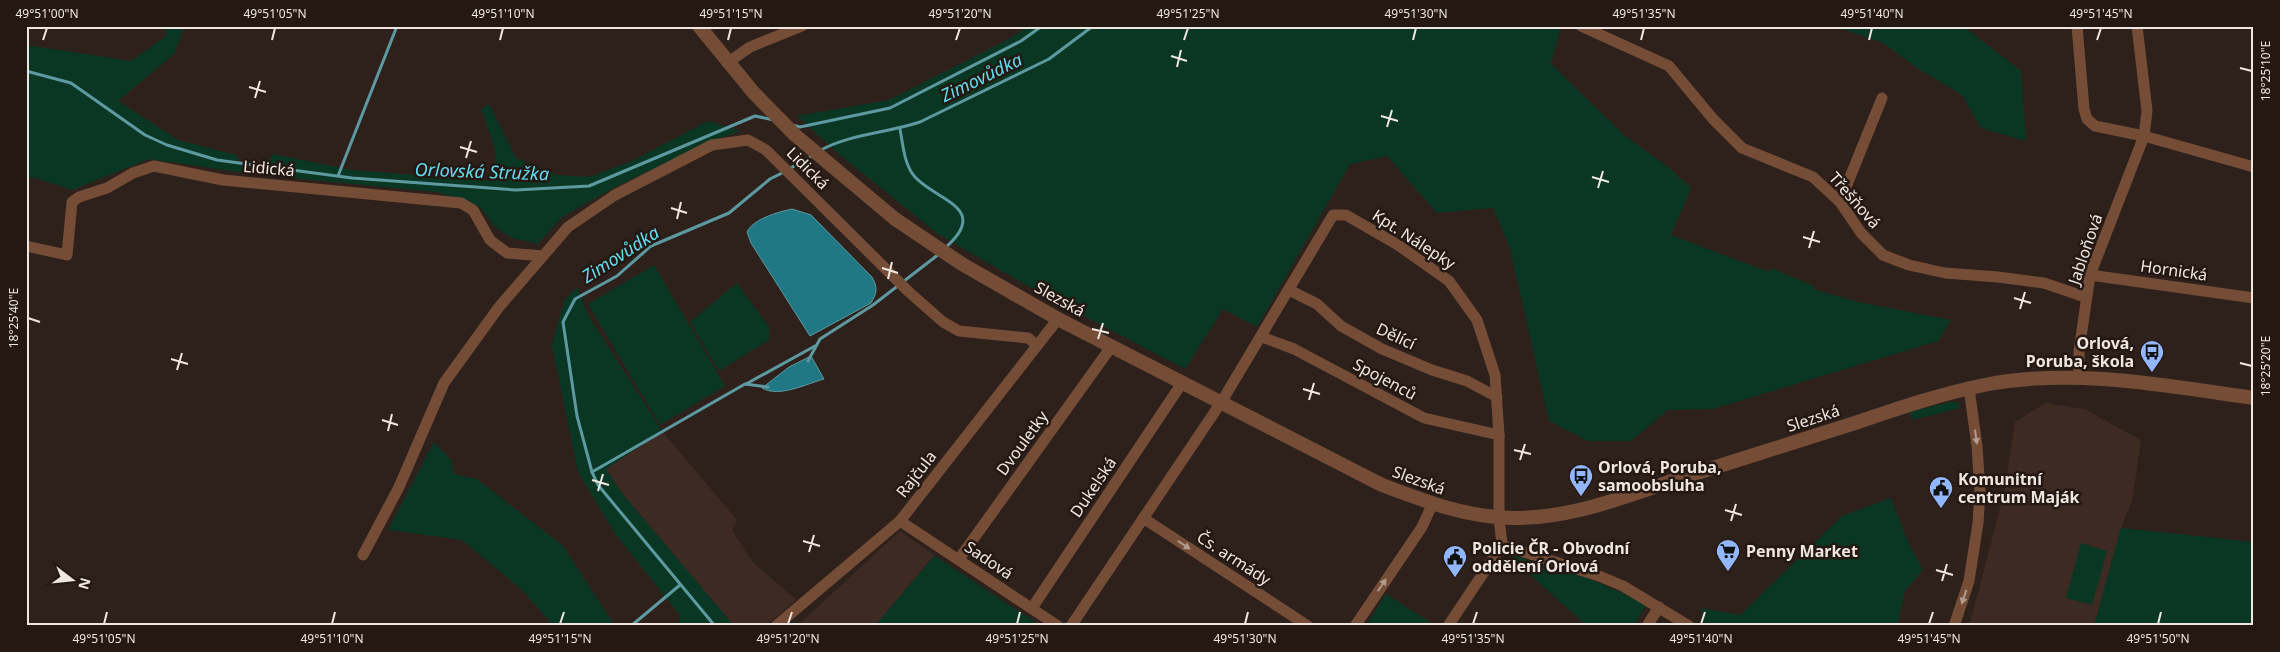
<svg xmlns="http://www.w3.org/2000/svg" width="2280" height="652" font-family="'Noto Sans',sans-serif">
<rect width="100%" height="100%" fill="#2e211c"/>
<!-- built -->
<g fill="#3d2a23">
<polygon points="2046,403 2084,409 2141,440 2132,501 2121,528 2094,626 1978,626 1970,623 2004,494 2015,422"/>
<polygon points="662,431 737,520 732,531 753,562 796,600 765,626 734,626 622,493 606,469"/>
<polygon points="900,531 934,555 875,626 797,626"/>
</g>
<!-- green -->
<g fill="#0a3723">
<polygon points="166,26 184,26 175,53 118,101 178,140 236,155 246,173 149,159 72,190 35,178 26,178 26,45 131,61 166,36"/>
<polygon points="1029,26 1561,26 1551,64 1624,135 1668,167 1691,188 1671,235 1769,272 1771,268 1814,286 1813,289 1858,302 1951,320 1938,341 1713,409 1668,410 1631,441 1588,441 1549,421 1510,248 1493,208 1437,213 1387,156 1350,164 1257,327 1223,309 1185,369 1040,293 938,234 841,156 797,116 889,100 1011,38"/>
<polygon points="1834,26 1963,26 2021,71 2026,141 1981,128 1962,95 1917,68 1883,43"/>
<polygon points="489,104 516,158 557,175 589,177 632,161 708,121 741,131 715,140 619,185 562,217 538,244 512,238 495,227 480,207 437,192 263,175 273,154 351,170 496,181 495,148 481,109"/>
<polygon points="654,265 725,386 660,425 588,304"/>
<polygon points="737,283 769,327 769,340 719,371 690,322"/>
<polygon points="577,287 588,315 662,431 606,469 622,493 734,626 678,626 680,615 616,535 578,472 552,345 564,301"/>
<polygon points="1950,402 1958,402 1960,408 1913,420 1910,412"/>
<polygon points="434,442 451,460 454,474 477,479 563,546 615,626 554,626 521,589 462,540 388,530"/>
<polygon points="1891,498 1908,542 1923,570 1905,591 1897,626 1704,626 1701,608 1740,615 1842,516"/>
<polygon points="2121,528 2254,542 2254,626 2094,626"/>
<polygon points="2081,543 2107,551 2092,605 2066,598"/>
<polygon points="1506,553 1585,577 1647,604 1633,626 1587,626"/>
<polygon points="934,556 935,556 1041,626 875,626"/>
<polygon points="1386,594 1436,626 1366,626"/>
</g>
<!-- water -->
<g fill="#1f7884" stroke="#5d99a0">
<path d="M792 209 811 215 872 277C878 288 877 293 871 303L810 336 751 243 747 232C753 219 778 212 792 209Z"/>
<path d="M811 356 824 379C806 384 779 398 762 388L789 367Z"/>
</g>
<g fill="none" stroke-linecap="round" stroke-linejoin="round">
<!-- stream -->
<g stroke="#5d99a0" stroke-width="3">
<polyline points="26,71 71,83 145,135 167,145 217,160 352,178 516,190 589,186 755,116 774,120"/>
<polyline points="792,125 800,127 890,108 1021,41 1042,26"/>
<path d="M900 129C903 144 904 165 915 177 937 201 991 208 945 248"/>
<path d="M819 151C849 134 887 133 920 122L1049 59 1093 26"/>
<polyline points="789,169 812,156"/>
<polyline points="338,176 397,26"/>
<polyline points="808,361 820,339 873,305 939,254"/>
<polyline points="746,384 815,346"/>
<polyline points="592,472 745,384 768,387"/>
<polyline points="631,626 680,585"/>
<polyline points="715,626 598,485 592,472 577,416 563,322 575,299 617,276 651,246 729,213 770,179 784,172"/>
</g>
<!-- minor -->
<g stroke="#754d37" stroke-width="11">
<polyline points="1581,26 1669,66 1713,119 1742,148 1813,177 1840,202 1861,233 1883,255 1909,265 1945,273 1998,277 2044,283 2085,297"/>
<polyline points="2077,26 2084,109 2087,119 2095,126 2144,136 2254,167"/>
<polyline points="727,63 750,47 802,26"/>
<polyline points="1840,202 1882,98"/>
<polyline points="26,246 67,255 72,202 79,197 107,188 133,173 154,166 223,180 461,203 473,210 490,240 507,253 543,256 568,227 615,195 712,145 748,140 766,150 909,292 943,322 959,331 1028,338 1037,345"/>
<polyline points="2090,275 2254,298"/>
<polyline points="1289,290 1317,304 1341,326 1382,349 1432,370 1467,381 1497,397"/>
<polyline points="1262,337 1294,349 1424,418 1499,435"/>
<polyline points="2079,378 2079,351 2090,275 2144,136 2147,111 2137,26"/>
<polyline points="1143,518 1308,626"/>
<polyline points="900,521 1058,626"/>
<polyline points="1502,545 1599,576 1623,586 1689,626"/>
<polyline points="363,555 399,487 444,383 499,307 543,256"/>
<polyline points="959,559 1111,347"/>
<polyline points="1032,608 1182,383"/>
<polyline points="776,626 900,521 1058,319"/>
<polyline points="1071,626 1222,401 1333,215 1346,215 1398,245 1449,281 1477,320 1495,375 1499,435 1499,517 1502,545 1448,626"/>
<polyline points="1355,626 1422,527 1432,505"/>
<polyline points="1647,626 1659,607"/>
<polyline points="1954,626 1969,581 1978,523 1980,491 1977,446 1969,388"/>
</g>
<!-- tertiary -->
<path stroke="#754d37" stroke-width="14" d="M699 26 753 92 795 135 895 219 962 264 1058 319 1382 485C1424 501 1465 517 1512 518 1569 519 1625 497 1678 479 1737 460 1796 442 1855 423 1899 408 1943 393 1989 384 2076 368 2167 386 2254 398"/>
</g>
<!-- one-way arrows -->
<defs><path id="oneway-solid" d="M-6-.8H1V-3.2L6.5 0L1 3.2V.8H-6Z" transform="scale(1.25)"/></defs>
<g fill="#b29a8c">
<use href="#oneway-solid" transform="translate(1976 437) rotate(82)"/>
<use href="#oneway-solid" transform="translate(1184 545) rotate(33)"/>
<use href="#oneway-solid" transform="translate(1382 585) rotate(-56)"/>
<use href="#oneway-solid" transform="translate(1964 597) rotate(109)"/>
</g>
<!-- ticks -->
<path fill="none" stroke="#efe6e2" stroke-width="2" d="M43 40 47 28M272 40 275 28M500 40 503 28M728 40 731 28M956 40 960 28M1184 40 1188 28M1413 40 1416 28M1641 40 1644 28M1869 40 1872 28M2097 40 2101 28M1171 56 1187 61M1177 67 1181 50M2240 68 2252 71M249 87 266 92M255 98 260 81M1381 116 1398 121M1387 127 1392 110M460 147 477 152M466 158 471 141M1592 177 1609 182M1598 188 1603 171M671 208 687 213M677 219 681 202M1803 237 1820 242M1809 248 1814 231M882 268 898 273M888 279 892 262M2014 298 2031 303M2020 309 2025 292M28 318 40 322M1092 329 1109 333M1098 339 1103 323M171 359 188 364M2240 363 2252 366M177 370 182 353M1303 389 1320 394M1309 400 1314 383M382 420 398 425M388 431 392 414M1514 450 1531 454M1520 460 1525 444M592 480 609 485M598 491 603 474M1725 510 1742 515M1731 521 1736 504M803 541 820 546M809 552 814 535M1936 570 1953 575M1942 581 1947 564M104 624 107 612M332 624 335 612M560 624 564 612M788 624 792 612M1017 624 1020 612M1245 624 1248 612M1473 624 1477 612M1701 624 1705 612M1929 624 1933 612M2158 624 2161 612"/>
<!-- icons -->
<defs>
<g id="bus-pin" transform="scale(1.25)"><path d="M0 17L-7.5 6A9.5 9.5 0 1 1 7.5 6Z" fill="#92b7fd" stroke="#241813"/><path d="M-5-6H5V4H4V6H2V4H-2V6H-4V4H-5ZM-3.5-4V0h7V-4ZM-3.5 1.2v1.5H-2V1.2ZM2 1.2v1.5H3.5V1.2Z" fill="#111"/></g>
<g id="civic-pin" transform="scale(1.25)"><path d="M0 17L-7.5 6A9.5 9.5 0 1 1 7.5 6Z" fill="#92b7fd" stroke="#241813"/><path d="M-.6-6.5H3V-4.5H.6V-3L4-1V1h2V6H-6V1h2V-1L-.6-3ZM-1.2 2.5V6h2.4V2.5Z" fill="#111"/></g>
<g id="supermarket-pin" transform="scale(1.25)"><path d="M0 17L-7.5 6A9.5 9.5 0 1 1 7.5 6Z" fill="#92b7fd" stroke="#241813"/><path d="M-6-5.5h2.5l.6 2H6L4.5 2H-2.5L-4.4-4H-6ZM-1.5 3.2a1.3 1.3 0 1 0 .1 0ZM3 3.2a1.3 1.3 0 1 0 .1 0Z" fill="#111"/></g>
</defs>
<g fill-rule="evenodd">
<use href="#bus-pin" x="2152" y="352"/>
<use href="#bus-pin" x="1581" y="476"/>
<use href="#civic-pin" x="1941" y="488"/>
<use href="#supermarket-pin" x="1728" y="551"/>
<use href="#civic-pin" x="1455" y="557"/>
</g>
<g text-anchor="middle" dominant-baseline="central" stroke-width="5" stroke-linejoin="round" paint-order="stroke">
<!-- street labels -->
<g font-size="16" fill="#efe6e2" stroke="#241813">
<text transform="translate(269 168) rotate(5)">Lidická</text>
<text transform="translate(808 168) rotate(45)">Lidická</text>
<text transform="translate(1855 200) rotate(49)">Třešňová</text>
<text transform="translate(1414 239) rotate(33)">Kpt. Nálepky</text>
<text transform="translate(2085 249) rotate(-71)">Jabloňová</text>
<text transform="translate(2174 270) rotate(8)">Hornická</text>
<text transform="translate(1060 299) rotate(29)">Slezská</text>
<text transform="translate(1396 336) rotate(25)">Dělící</text>
<text transform="translate(1385 379) rotate(28)">Spojenců</text>
<text transform="translate(1813 418) rotate(-18)">Slezská</text>
<text transform="translate(1022 443) rotate(-54)">Dvouletky</text>
<text transform="translate(916 474) rotate(-52)">Rajčula</text>
<text transform="translate(1419 480) rotate(20)">Slezská</text>
<text transform="translate(1093 487) rotate(-56)">Dukelská</text>
<text transform="translate(1234 558) rotate(33)">Čs. armády</text>
<text transform="translate(989 560) rotate(34)">Sadová</text>
</g>
<!-- poi labels -->
<g font-size="16" font-weight="bold" fill="#efe6e2" stroke="#241813" text-anchor="start">
<text x="2134" y="343" text-anchor="end">Orlová,<tspan x="2134" dy="18">Poruba, škola</tspan></text>
<text x="1598" y="467">Orlová, Poruba,<tspan x="1598" dy="18">samoobsluha</tspan></text>
<text x="1958" y="479">Komunitní<tspan x="1958" dy="18">centrum Maják</tspan></text>
<text x="1472" y="548">Policie ČR - Obvodní<tspan x="1472" dy="18">oddělení Orlová</tspan></text>
<text x="1746" y="551">Penny Market</text>
</g>
<!-- water labels -->
<g font-size="18" font-style="italic" fill="#61dcef" stroke="#241813">
<text transform="translate(981 77) rotate(-26)">Zimovůdka</text>
<text transform="translate(482 171) rotate(2)">Orlovská Stružka</text>
<text transform="translate(620 254) rotate(-33)">Zimovůdka</text>
</g>
</g>
<!-- border -->
<rect width="2280" height="652" fill="none" stroke="#241813" stroke-width="55"/>
<!-- north arrow -->
<g transform="translate(72 580) rotate(106)" stroke="#241813" stroke-width="4" paint-order="stroke">
<path d="M0-4L9 19L0 12L-9 19Z" fill="#efe6e2"/>
<text y="-8" font-size="14" font-weight="bold" text-anchor="middle" fill="#efe6e2">N</text>
</g>
<rect x="28" y="28" width="2224" height="596" fill="none" stroke="#efe6e2" stroke-width="2"/>
<g font-size="12" text-anchor="middle" fill="#efe6e2">
<text x="47" y="18">49°51'00"N</text>
<text x="275" y="18">49°51'05"N</text>
<text x="503" y="18">49°51'10"N</text>
<text x="731" y="18">49°51'15"N</text>
<text x="960" y="18">49°51'20"N</text>
<text x="1188" y="18">49°51'25"N</text>
<text x="1416" y="18">49°51'30"N</text>
<text x="1644" y="18">49°51'35"N</text>
<text x="1872" y="18">49°51'40"N</text>
<text x="2101" y="18">49°51'45"N</text>
<text transform="translate(2266 71) rotate(-90)" y="4">18°25'10"E</text>
<text transform="translate(14 318) rotate(-90)" y="4">18°25'40"E</text>
<text transform="translate(2266 366) rotate(-90)" y="4">18°25'20"E</text>
<text x="104" y="643">49°51'05"N</text>
<text x="332" y="643">49°51'10"N</text>
<text x="560" y="643">49°51'15"N</text>
<text x="788" y="643">49°51'20"N</text>
<text x="1017" y="643">49°51'25"N</text>
<text x="1245" y="643">49°51'30"N</text>
<text x="1473" y="643">49°51'35"N</text>
<text x="1701" y="643">49°51'40"N</text>
<text x="1929" y="643">49°51'45"N</text>
<text x="2158" y="643">49°51'50"N</text>
</g>
</svg>
